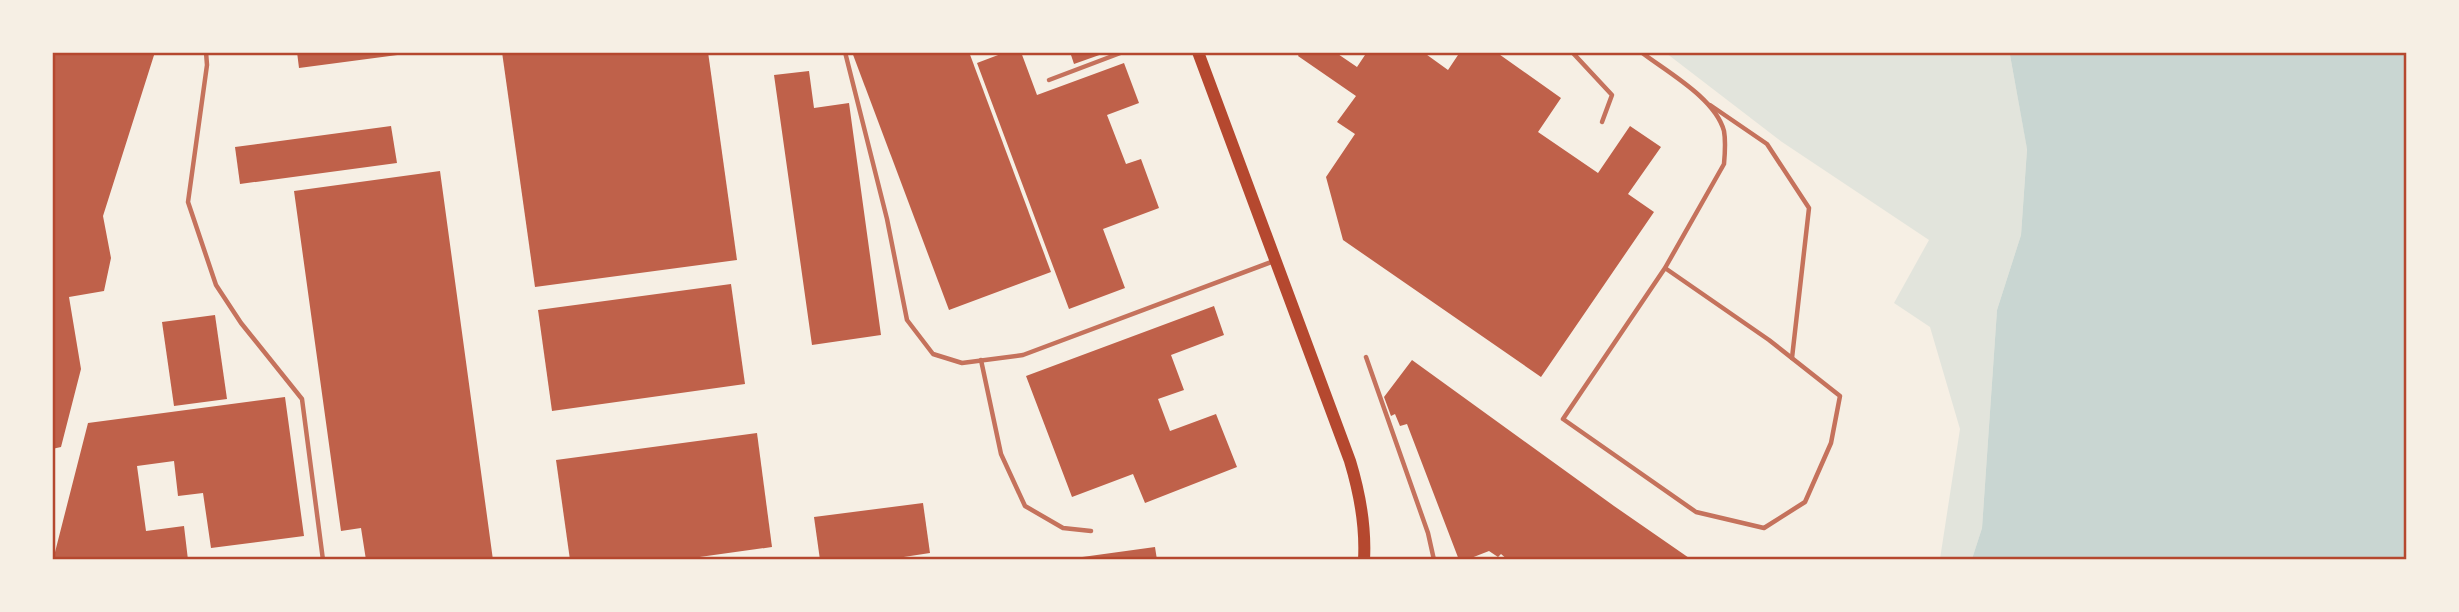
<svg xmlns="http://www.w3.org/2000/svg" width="2459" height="612" font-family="Mulish,sans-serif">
<rect width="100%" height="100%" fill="#f6efe4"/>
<!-- green -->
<polygon fill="#e2e4dc" points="2008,52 2010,55 2027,148 2021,235 1997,310 1982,528 1972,559 1940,559 1960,429 1930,327 1894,303 1929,240 1782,142 1666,53"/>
<!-- water -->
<polygon fill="#c9d6d2" points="2008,53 2406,53 2406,559 1972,559 1982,528 1997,310 2021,235 2027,149 2010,55"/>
<!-- building -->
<g fill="#bf614a">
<polygon points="52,52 155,52 103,216 111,258 104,291 69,297 81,369 61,447 52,449"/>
<polygon points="297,52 405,52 405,54 299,68"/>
<polygon points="502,52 708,52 737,260 535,287"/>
<polygon points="852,52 969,52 1051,272 949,310"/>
<polygon points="1006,52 1021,52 1037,95 1124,63 1139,103 1107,115 1126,164 1141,159 1159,208 1103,229 1125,288 1069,309 977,63"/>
<polygon points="1070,52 1105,52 1105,53 1074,64"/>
<polygon points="1300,52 1335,52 1357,67 1367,52 1423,52 1448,70 1460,52 1496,52 1561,98 1538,132 1598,173 1630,126 1661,147 1628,194 1654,212 1541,377 1343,240 1326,177 1355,134 1337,122 1356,96 1298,56"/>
<polygon points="809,71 814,108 849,103 881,335 812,345 774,75"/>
<polygon points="391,126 397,163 240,184 235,147"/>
<polygon points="440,171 493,560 366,560 361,528 341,531 294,191"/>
<polygon points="731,284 745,384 552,411 538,310"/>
<polygon points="1214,306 1224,335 1171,355 1184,390 1158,399 1170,431 1216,414 1237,467 1145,503 1133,474 1072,497 1026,376"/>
<polygon points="215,315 227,399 174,406 162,322"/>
<polygon points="1412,360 1614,506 1692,560 1508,560 1501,554 1498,557 1489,551 1466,560 1459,560 1407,424 1400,426 1395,414 1391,416 1384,397"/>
<polygon points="285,397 304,536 211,548 203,493 178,496 174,461 137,466 146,531 184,526 188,560 53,560 88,423"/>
<polygon points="757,433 772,547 678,560 570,560 556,460"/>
<polygon points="923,503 930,553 884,560 820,560 814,517"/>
<polygon points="1155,547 1157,560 1075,560 1075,558"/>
</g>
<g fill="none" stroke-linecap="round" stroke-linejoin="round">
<!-- service -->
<g stroke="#c5725c" stroke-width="4.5">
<polyline points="206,52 207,65 188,202 216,285 241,323 302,399 323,560"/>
<polyline points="845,52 887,219 907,320 933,354 962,363 1023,355 1274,261"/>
<polyline points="1572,52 1612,95 1602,122"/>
<path d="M1641 52C1667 72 1715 98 1724 131 1726 142 1725 153 1724 164L1665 268 1563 419 1696 512 1764 528 1805 502 1831 443 1840 396 1769 340 1665 268"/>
<polyline points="1049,80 1123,52"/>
<polyline points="1710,105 1767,144 1809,208 1792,358"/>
<polyline points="1366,357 1428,533 1434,560"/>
<polyline points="981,360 1001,454 1025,506 1063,528 1091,531"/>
</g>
<!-- secondary -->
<path stroke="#b5482f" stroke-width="12" d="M1198 52 1350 461C1360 494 1366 525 1364 560"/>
</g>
<!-- border -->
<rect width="2459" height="612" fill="none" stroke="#f6efe4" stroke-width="108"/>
<rect x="54" y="54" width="2351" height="504" fill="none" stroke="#b5482f" stroke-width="2.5"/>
</svg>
